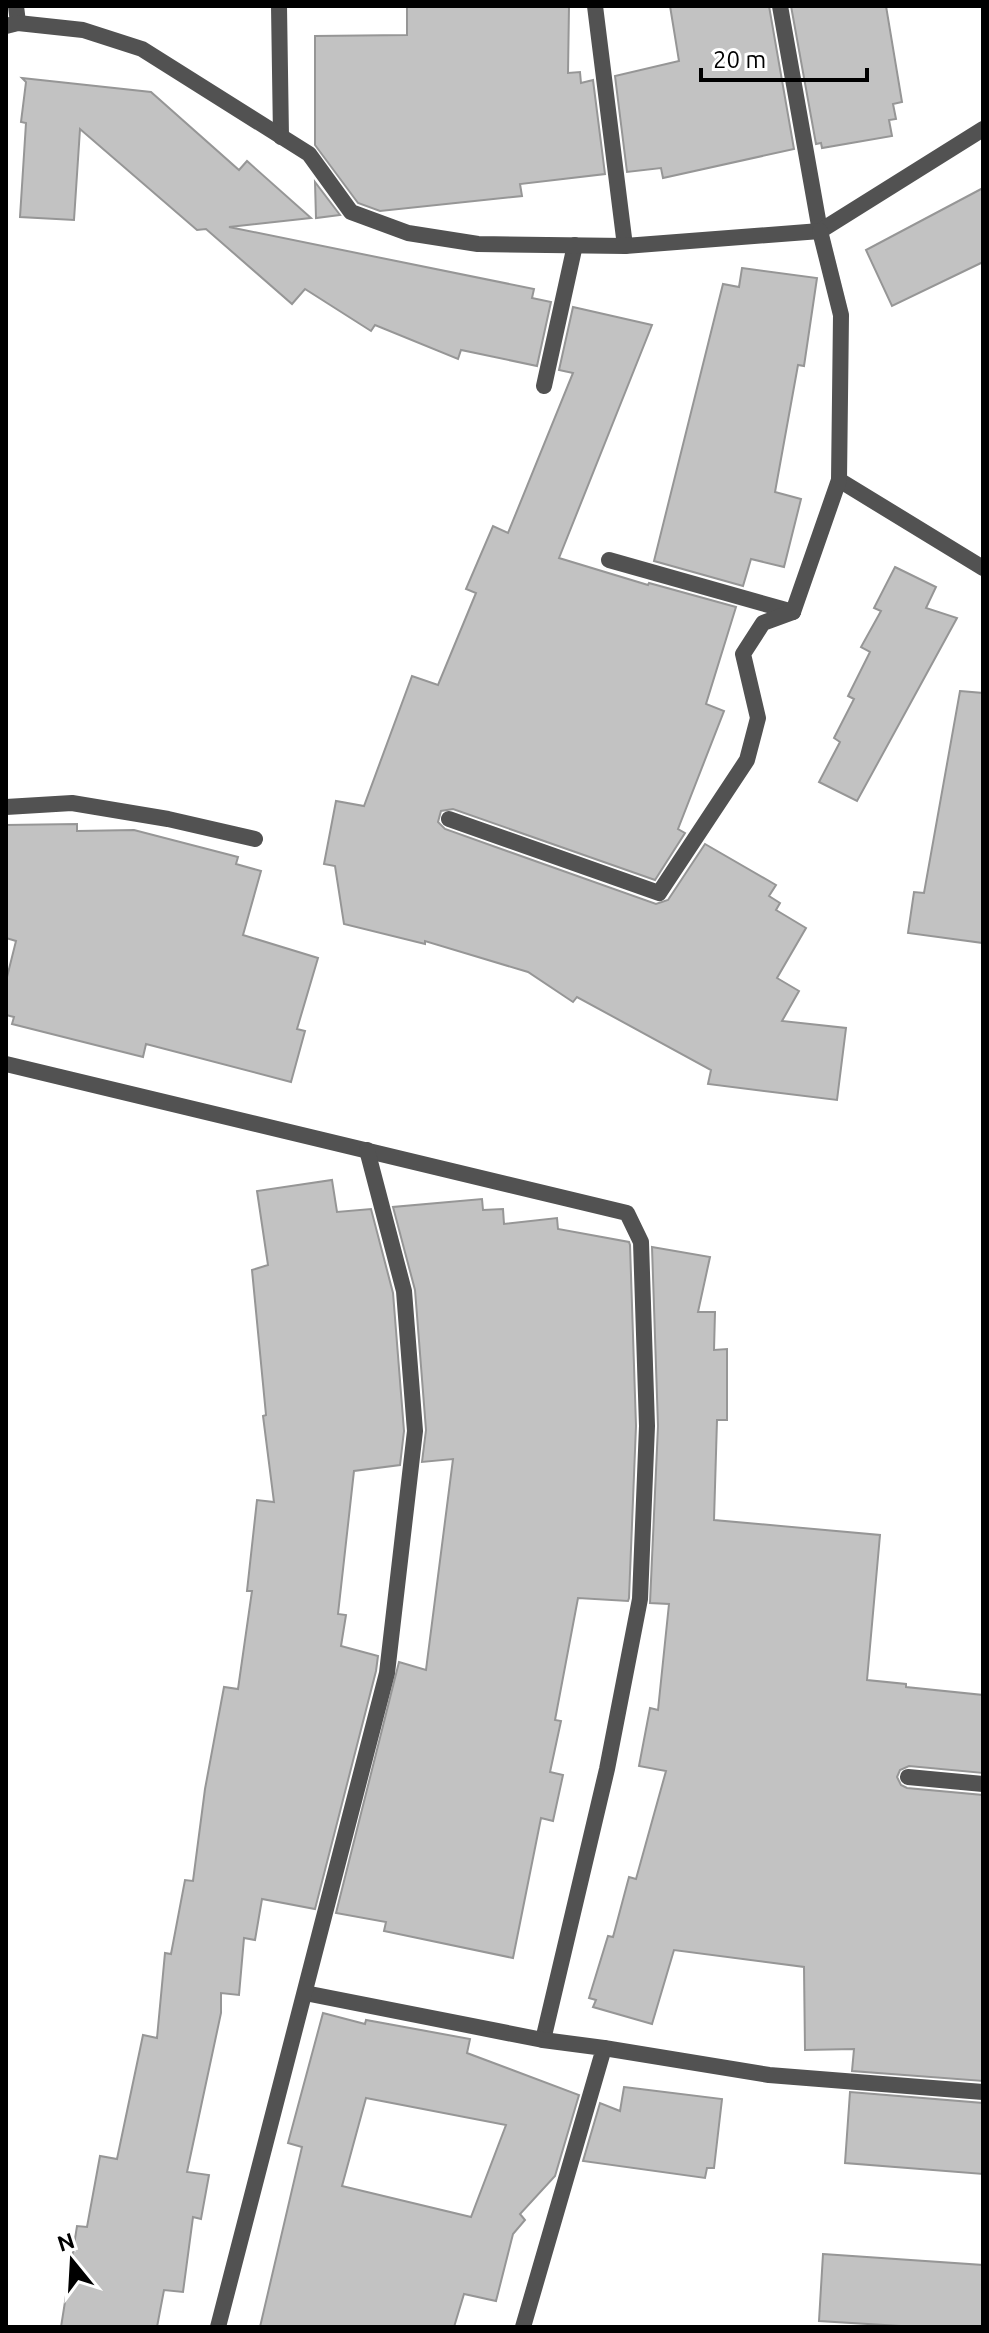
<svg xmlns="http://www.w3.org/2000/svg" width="989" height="2333" font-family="Ubuntu,sans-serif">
<rect width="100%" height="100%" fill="#fff"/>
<!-- building -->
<g fill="#c2c2c2" stroke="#969696" stroke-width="2" fill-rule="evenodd">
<polygon points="407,6 569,6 568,73 580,72 581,83 593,80 605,174 520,184 522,196 380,211 358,203 315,145 315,36 407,35"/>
<polygon points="670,6 769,6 794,149 663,178 661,168 627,172 615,76 679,61"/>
<polygon points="791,6 886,6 902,102 893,104 896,119 889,120 892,136 822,148 821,143 816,144"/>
<polygon points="22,78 151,92 239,170 247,161 311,218 229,227 534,289 532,298 551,302 537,366 461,350 458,359 375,325 371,331 305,289 292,304 206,229 197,230 80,129 74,220 20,217 26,123 21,122 26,82"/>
<polygon points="315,182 340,215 316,218"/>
<polygon points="983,188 983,262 892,306 866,250"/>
<polygon points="742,268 817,278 804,366 798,365 775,492 801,499 784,567 751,559 743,586 654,561 723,284 739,287"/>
<polygon points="573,307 652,325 559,558 648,585 649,583 736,607 706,704 724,711 678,829 685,833 655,880 453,809 441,811 438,822 445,829 656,904 668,900 705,844 776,885 769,896 780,903 776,910 806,928 777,978 799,991 782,1021 846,1028 837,1100 708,1084 711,1070 577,997 573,1002 528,972 425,941 425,944 344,924 335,866 324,864 336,801 364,806 412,676 438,685 476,593 466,589 493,526 508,533 573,373 559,370"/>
<polygon points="895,567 936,587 926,608 957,618 857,801 819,782 840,742 834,738 854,699 848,696 870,652 861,647 881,611 874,608"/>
<polygon points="960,691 983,693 983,943 908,933 914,892 924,893"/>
<polygon points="77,824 77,831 134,830 238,857 236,864 261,871 243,935 318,958 297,1029 305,1031 291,1082 146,1044 143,1057 12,1024 14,1017 6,1015 6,981 16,941 6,938 6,825"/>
<polygon points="332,1180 337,1212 371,1209 393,1293 404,1431 400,1465 354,1471 338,1614 346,1615 341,1646 378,1656 376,1671 315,1909 262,1899 255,1940 244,1938 239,1995 221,1993 221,2013 187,2172 209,2175 201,2219 193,2217 183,2292 164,2290 157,2327 61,2327 77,2226 87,2227 100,2156 117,2159 143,2035 157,2038 165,1953 171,1954 185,1880 193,1881 205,1789 224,1687 238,1689 252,1591 247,1591 257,1500 274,1502 263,1416 266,1415 252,1270 268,1265 257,1191"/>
<polygon points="482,1199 483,1210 503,1209 504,1224 557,1218 558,1229 629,1242 630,1245 636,1426 629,1598 628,1601 578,1598 555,1720 561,1721 550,1772 563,1775 553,1821 541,1818 513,1958 384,1931 386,1922 336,1913 399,1662 426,1670 453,1459 422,1462 426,1430 415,1290 393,1207"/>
<polygon points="652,1247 710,1257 698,1312 715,1312 714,1350 727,1349 727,1420 717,1420 714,1520 880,1535 867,1680 906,1684 906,1687 983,1695 983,1773 909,1766 900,1770 897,1777 901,1785 907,1788 983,1795 983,2081 852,2071 854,2049 805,2050 804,1967 674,1950 652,2024 593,2007 596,2000 589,1998 608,1936 613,1937 629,1877 636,1879 666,1771 639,1766 650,1708 658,1710 669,1604 650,1603 658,1426"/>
<path d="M323 2013 365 2024 366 2020 470 2039 467 2053 579 2095 555 2176 520 2214 525 2220 513 2234 496 2301 464 2294 454 2327H260L302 2147 288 2143ZM366 2098 506 2125 471 2217 342 2186Z"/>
<polygon points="624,2087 722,2099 714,2168 707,2168 705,2178 583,2161 600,2103 620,2111"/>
<polygon points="850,2092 983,2103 983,2174 845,2163"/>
<polygon points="823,2254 983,2265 983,2327 917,2327 819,2321"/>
</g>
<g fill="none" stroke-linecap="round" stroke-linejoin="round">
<!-- service -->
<g stroke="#525252" stroke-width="16">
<polyline points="16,6 18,23"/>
<polyline points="780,6 820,231"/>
<polyline points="544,386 575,245"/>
<polyline points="839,480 983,568"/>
<polyline points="609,560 793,612"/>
<polyline points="908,1777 983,1784"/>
<polyline points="604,2048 769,2075 983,2092"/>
</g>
<!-- minor -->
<g stroke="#525252" stroke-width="16">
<polyline points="279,6 281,137"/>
<polyline points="595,6 625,246"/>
<polyline points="6,26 18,23 83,30 142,49 309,154 351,212 408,233 478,244 625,246 820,231 983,129"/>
<polyline points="6,807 72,803 168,819 255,839"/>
<polyline points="449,819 659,893 747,760 758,718 743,654 763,623 793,612 839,480 841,315 820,231"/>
<polyline points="6,1064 627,1213 641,1242 647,1426 640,1599 607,1769 543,2040"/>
<polyline points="305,1993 543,2040 604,2048 523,2327"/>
<polyline points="218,2327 387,1673 415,1431 404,1291 367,1150"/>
</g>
</g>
<!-- border -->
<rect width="989" height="2333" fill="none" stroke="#000000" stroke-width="16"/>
<!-- north arrow -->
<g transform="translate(72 2261) rotate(342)" stroke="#ffffff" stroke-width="6" paint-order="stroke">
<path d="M0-6L14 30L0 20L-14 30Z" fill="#000000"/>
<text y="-12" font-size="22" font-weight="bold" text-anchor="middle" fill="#000000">N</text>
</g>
<!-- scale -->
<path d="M701 68v12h166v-12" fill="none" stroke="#000000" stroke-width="4"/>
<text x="713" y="68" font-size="24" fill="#000000" stroke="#ffffff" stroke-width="6" paint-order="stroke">20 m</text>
</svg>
